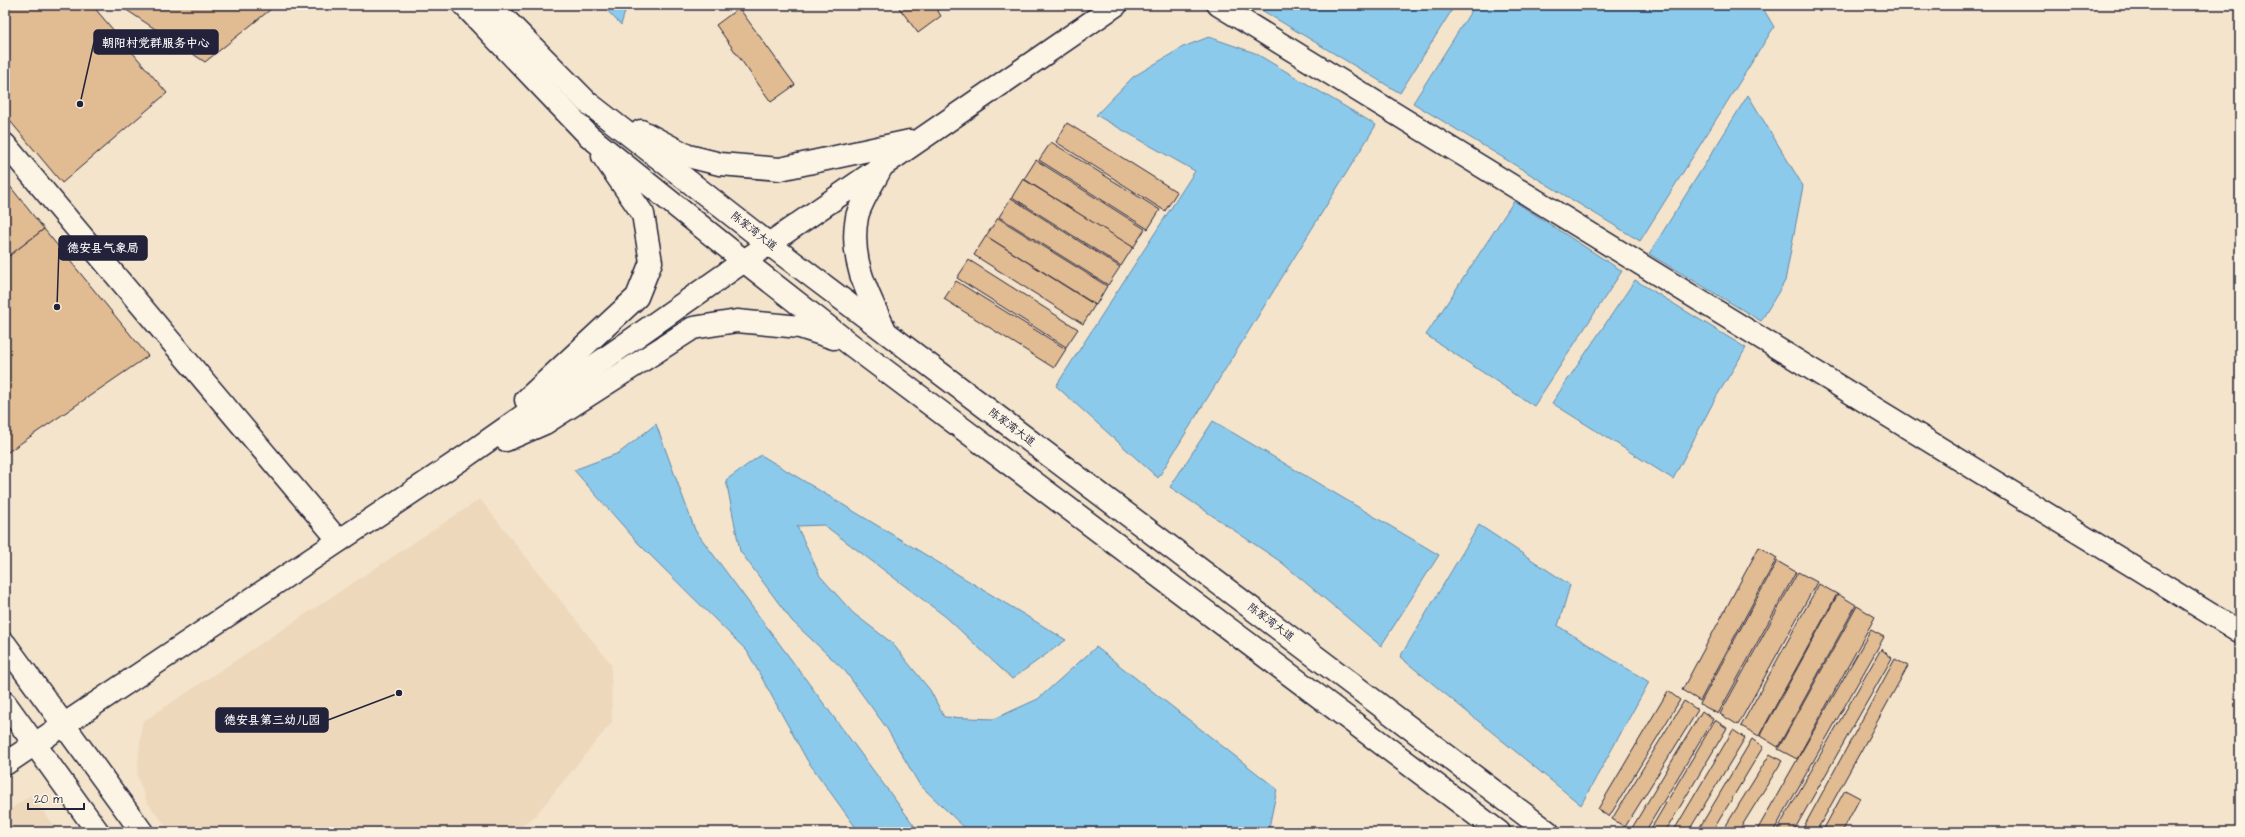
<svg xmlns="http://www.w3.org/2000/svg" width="2245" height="837" font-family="'Architects Daughter','LXGW WenKai TC',sans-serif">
<rect width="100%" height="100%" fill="#f4e4cc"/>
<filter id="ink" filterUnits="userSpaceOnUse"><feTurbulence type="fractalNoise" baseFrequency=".025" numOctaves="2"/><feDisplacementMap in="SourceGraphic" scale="8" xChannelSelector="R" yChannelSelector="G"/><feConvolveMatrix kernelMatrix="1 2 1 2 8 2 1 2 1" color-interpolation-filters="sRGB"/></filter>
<g filter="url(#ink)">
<!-- built -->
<g fill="#eed8bb">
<polygon points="480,499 611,664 612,722 535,816 514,832 171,832 147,802 137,776 142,722"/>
<polygon points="31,795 59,832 5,832 5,813"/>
</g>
<!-- water -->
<g fill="#8ccaec" stroke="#6287a5">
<polygon points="602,5 627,5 621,25"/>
<polygon points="1253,5 1455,5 1400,93"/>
<polygon points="1475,5 1761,5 1774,27 1640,241 1413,103"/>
<polygon points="1209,37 1255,53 1376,125 1158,478 1056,386 1195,171 1096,115 1133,77 1183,47"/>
<polygon points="1748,95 1803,186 1785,281 1761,321 1649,254"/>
<polygon points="1514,201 1622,271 1534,406 1426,335"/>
<polygon points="1635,280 1746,348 1715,399 1673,479 1552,403"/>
<polygon points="1213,421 1439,555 1381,646 1281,562 1170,487"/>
<polygon points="656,424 695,530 919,832 859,832 807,760 747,651 639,544 574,470 619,453"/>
<polygon points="761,455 1066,640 1012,679 946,617 824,525 797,526 820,576 853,613 892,643 930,690 944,717 994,719 1038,699 1096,647 1277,789 1268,832 969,832 919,784 886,727 845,671 792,621 740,551 726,480"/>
<polygon points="1479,525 1570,585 1558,626 1649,682 1581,805 1400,657"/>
</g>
<!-- building -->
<g fill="#e1bb92" stroke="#22223b">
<polygon points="13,5 92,5 167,93 62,183 5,115 5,11"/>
<polygon points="119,5 276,5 205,62"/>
<polygon points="897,5 934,5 941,16 918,33"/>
<polygon points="739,8 795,85 771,102 716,25"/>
<polygon points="1067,123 1177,192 1165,211 1056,142"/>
<polygon points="1051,142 1160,210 1148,229 1039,160"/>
<polygon points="1036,160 1145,229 1133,248 1024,179"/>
<polygon points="1023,179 1133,247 1121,266 1012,197"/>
<polygon points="5,180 44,229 5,259"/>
<polygon points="1011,198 1120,267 1108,285 999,217"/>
<polygon points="998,218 1107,286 1096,305 986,236"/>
<polygon points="44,229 148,356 5,454 5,259"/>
<polygon points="986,236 1095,305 1083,324 974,255"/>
<polygon points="969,260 1078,329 1066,347 957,278"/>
<polygon points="956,281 1066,349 1054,368 944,299"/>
<polygon points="1759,547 1777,558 1700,701 1682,690"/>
<polygon points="1777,561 1796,572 1718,714 1700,704"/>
<polygon points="1798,572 1817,582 1738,725 1720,714"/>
<polygon points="1819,584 1837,594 1759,736 1741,726"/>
<polygon points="1838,594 1856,605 1778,747 1760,736"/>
<polygon points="1857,606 1875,617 1797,759 1778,749"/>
<polygon points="1871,630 1884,637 1773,832 1756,832"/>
<polygon points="1881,649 1892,658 1793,832 1776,832"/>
<polygon points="1895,659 1908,666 1816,832 1801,832"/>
<polygon points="1668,691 1680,700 1609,817 1598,809"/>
<polygon points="1684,701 1698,710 1625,827 1612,819"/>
<polygon points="1702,711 1713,719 1645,832 1637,832 1632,828"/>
<polygon points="1715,720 1727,728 1665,832 1649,832"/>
<polygon points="1733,730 1745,738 1688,832 1673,832"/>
<polygon points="1752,739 1763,747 1712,832 1697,832"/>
<polygon points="1770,754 1782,761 1738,832 1722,832"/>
<polygon points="1845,790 1860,798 1842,832 1822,832"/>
</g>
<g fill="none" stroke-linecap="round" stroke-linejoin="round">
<!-- street casing -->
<g stroke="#22223b" stroke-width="24">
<g id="street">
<polyline points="1218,5 2240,632"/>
<polyline points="5,144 339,541"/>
</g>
</g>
<!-- secondary casing -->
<g stroke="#22223b" stroke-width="25">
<g id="secondary">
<polyline points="464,5 589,136 744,261 850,344 1499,832"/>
<polyline points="491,5 587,102 769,244 1548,832"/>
<polyline points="641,131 688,156 720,164 780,169 910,141"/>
<path d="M881 168C874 182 860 203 857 217 849 258 867 293 884 328"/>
<polyline points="526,400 637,297 651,262 643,214 603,156"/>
<polyline points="506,440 545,423 693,328 737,321 800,327 834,338"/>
<polyline points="5,644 142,832"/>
<polyline points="5,703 98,832"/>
<polyline points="5,764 466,456 744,261 1116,5"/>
</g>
</g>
<!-- street -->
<use href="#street" stroke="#fcf5e5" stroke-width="21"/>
<!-- secondary -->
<use href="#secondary" stroke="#fcf5e5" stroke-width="22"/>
</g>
</g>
<g text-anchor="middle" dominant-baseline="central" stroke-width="3.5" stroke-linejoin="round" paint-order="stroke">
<!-- street labels -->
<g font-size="11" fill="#22223b" stroke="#fcf5e5">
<text transform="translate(754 231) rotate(38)">陈家湾大道</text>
<text transform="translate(1012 427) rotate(37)">陈家湾大道</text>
<text transform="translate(1271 622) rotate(37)">陈家湾大道</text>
</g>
</g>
<!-- callouts -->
<path fill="none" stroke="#22223b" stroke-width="1.5" d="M80 104L94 42M57 307L59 248M399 693L328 720"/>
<g fill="#22223b" stroke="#fcf5e5" stroke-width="1.5">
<circle cx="80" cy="104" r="4"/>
<circle cx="57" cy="307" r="4"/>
<circle cx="399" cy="693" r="4"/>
</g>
<g fill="#22223b" stroke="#22223b" stroke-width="1.5">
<rect x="94" y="30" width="124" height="24" rx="4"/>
<rect x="59" y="236" width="88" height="24" rx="4"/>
<rect x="216" y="708" width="112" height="24" rx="4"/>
</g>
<g font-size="12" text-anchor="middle" font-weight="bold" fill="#fff">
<text x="156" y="47">朝阳村党群服务中心</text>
<text x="103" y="252">德安县气象局</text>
<text x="272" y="724">德安县第三幼儿园</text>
</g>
<!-- margin -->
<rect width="2245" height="837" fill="none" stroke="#fcf5e5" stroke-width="20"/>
<rect x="10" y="10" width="2225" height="817" fill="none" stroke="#22223b" stroke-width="1.5" filter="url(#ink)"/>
<!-- scale -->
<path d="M28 803v6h56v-6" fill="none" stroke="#22223b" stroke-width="2"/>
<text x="34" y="803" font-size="12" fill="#22223b" stroke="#fcf5e5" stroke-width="3" paint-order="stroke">20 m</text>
</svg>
